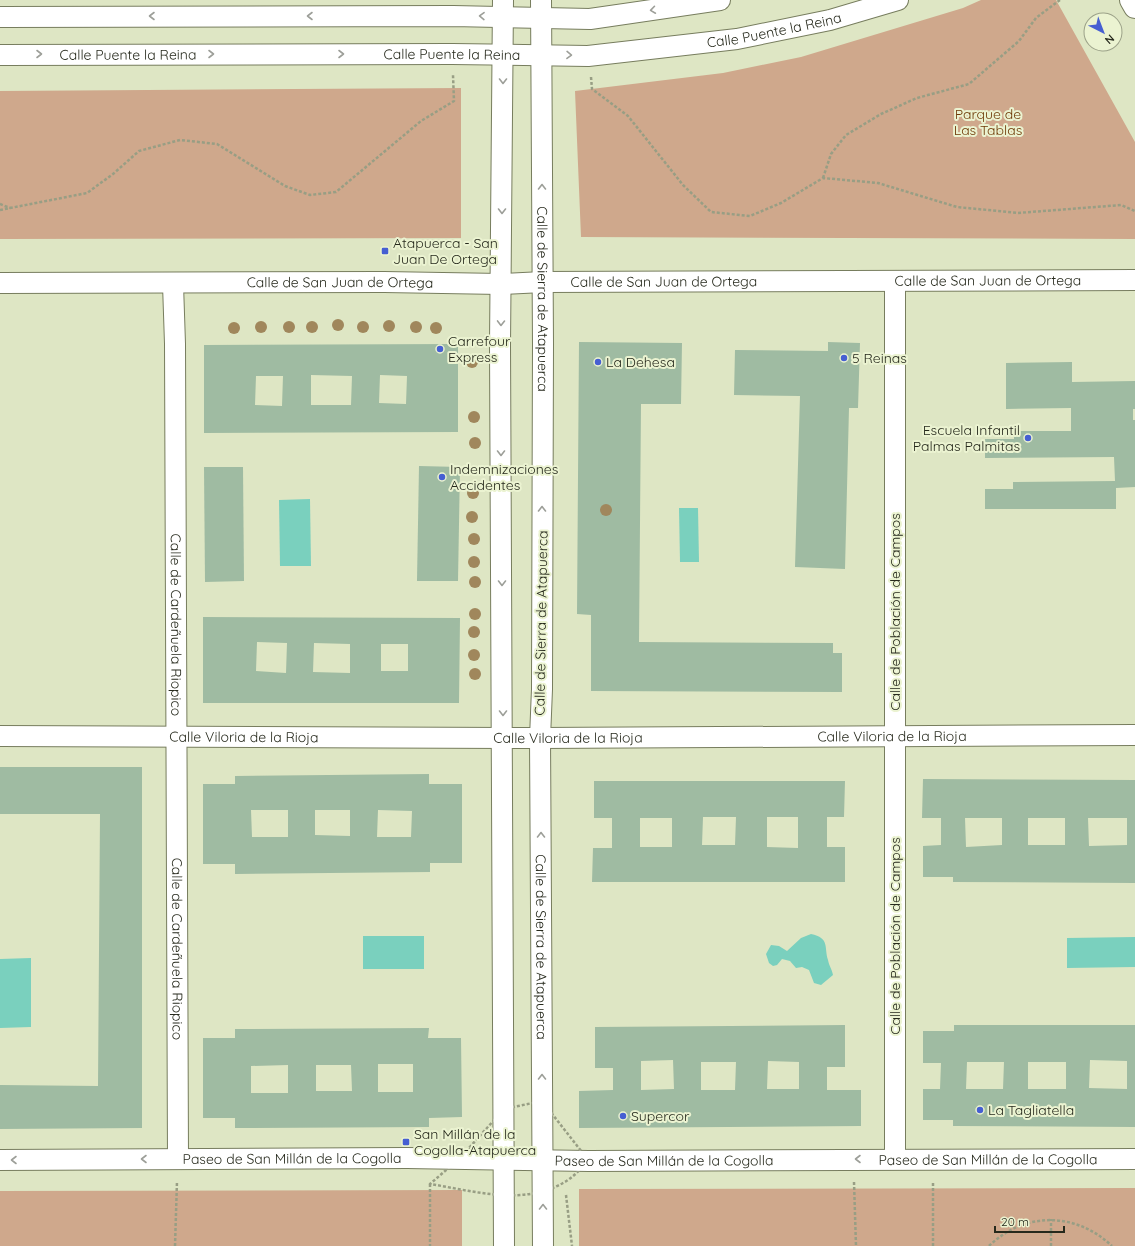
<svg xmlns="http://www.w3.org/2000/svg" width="1135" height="1246" font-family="Quicksand,sans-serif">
<rect width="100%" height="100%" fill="#dee6c4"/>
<!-- green -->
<g fill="#cfa88c">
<polygon points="981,0 1056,0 1135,142 1135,239 581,237 575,91 723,73 801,57 963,8"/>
<polygon points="461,88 461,238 0,239 0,91"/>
<polygon points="1135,1188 1135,1246 579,1246 579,1189"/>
<polygon points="462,1190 462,1246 0,1246 0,1191"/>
</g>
<!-- water -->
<g fill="#7ad0be">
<polygon points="310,499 311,566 280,566 279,500"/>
<polygon points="679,508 698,508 699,562 680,562"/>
<path d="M811 934C830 938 824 947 828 960 829 966 832 969 833 975L821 985 814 983 809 970 802 967 796 968 790 961 782 959 777 965 773 966 769 963 766 954 771 945 779 946 787 951 801 938Z"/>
<rect x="363" y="936" width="61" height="33"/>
<polygon points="1135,937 1135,967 1067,968 1067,938"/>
<polygon points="31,958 31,1027 0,1028 0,959"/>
</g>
<!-- building -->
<g fill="#9fbba2" fill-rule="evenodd">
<polygon points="579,342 682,343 681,404 641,404 639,642 833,643 833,653 842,653 842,692 591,691 591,615 577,614"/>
<polygon points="828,342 860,343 858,408 849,408 845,569 795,567 800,396 734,395 735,350 828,351"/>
<path d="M458 344V432L204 433V345ZM311 375 352 376 351 405H311ZM380 375 407 376 406 404 379 403ZM256 376H283L282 406 255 405Z"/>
<polygon points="1072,362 1072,382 1135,381 1135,409 1133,409 1133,420 1135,420 1135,487 1116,488 1116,509 985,509 985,489 1013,489 1013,482 1115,481 1114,457 985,458 985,439 1014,439 1014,431 1071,431 1071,408 1006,409 1006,363"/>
<polygon points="419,466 460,467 458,581 417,581"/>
<polygon points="204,467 243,467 244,581 205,582"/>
<path d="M203 617 460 618 459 703H203ZM257 642 287 643 286 673 256 671ZM314 643 350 644V673L313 672ZM381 644H408V671H381Z"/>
<polygon points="0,767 142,767 142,1128 0,1129 0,1085 98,1086 100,814 0,814"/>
<path d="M429 774V784H462V863H430V872L235 874V864H203V784H235V776ZM251 810H288V837H252ZM315 810H350V836L315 835ZM378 810 412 811 411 837H377Z"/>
<path d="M923 779 1135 780V883L953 882V877H923V846L941 845V818H922ZM965 818H1002V845L966 847ZM1028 818H1065V845H1028ZM1088 818H1127V845L1089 846Z"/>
<path d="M594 781H845L844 817H827V847H845V882H592L593 848H612V818H594ZM703 817H736L735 845H702ZM767 817H798V848L767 847ZM640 818H672V847H640Z"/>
<path d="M845 1025V1067H827V1090H861V1126L579 1128V1091L613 1090V1068H595V1027ZM673 1060 674 1089 641 1090V1061ZM768 1061 799 1062V1089H767ZM701 1062H736L735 1090H701Z"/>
<path d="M954 1025H1135V1127L953 1126V1120H923V1089H940L941 1063H923V1031H954ZM1090 1060 1127 1061V1089L1089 1088ZM967 1062H1004L1003 1089H966ZM1028 1062H1066V1089H1028Z"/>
<path d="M429 1028 428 1038H461L462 1117 429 1118V1127L235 1128V1118H203V1038H235V1029ZM378 1064H413V1092H378ZM288 1065V1093H251V1066ZM316 1065H351L352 1091H316Z"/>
</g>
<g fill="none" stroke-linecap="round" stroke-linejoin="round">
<!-- minor casing -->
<g stroke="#777d5e" stroke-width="22">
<g id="minor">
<polyline points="503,0 500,345 504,1246"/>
<path id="s1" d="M541 0 543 344 542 689 540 738 543 1246"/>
<polyline points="0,17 453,16 590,19 720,0"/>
<path id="s2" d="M0 55 452 54 588 56 737 39 830 20 898 0"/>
<path id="s3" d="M0 283 384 282 501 284 543 282 1135 280"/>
<path id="s4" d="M173 284 175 344 178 1159"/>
<path id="s5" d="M0 736 540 738 1135 735"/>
<polyline points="895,1159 895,282"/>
<path id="s6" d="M0 1160 407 1158 589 1161 1135 1159"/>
</g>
</g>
<!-- tertiary casing -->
<g stroke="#777d5e" stroke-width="24">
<polyline id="tertiary" points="1131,0 1135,7"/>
</g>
<!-- path -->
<g stroke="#989e84" stroke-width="2.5" stroke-dasharray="3 2" stroke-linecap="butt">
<polyline points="591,77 592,89 628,116 683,185 711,212 750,216 781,203 823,178 878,183 957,207 1018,213 1121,205 1135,211"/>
<polyline points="823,178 831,154 846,135 881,114 917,98 969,84 1019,41 1036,18 1060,0"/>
<polyline points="0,204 10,208"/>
<polyline points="0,210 87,193 113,174 139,151 180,140 217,144 285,186 310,195 336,192 421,121 454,101 453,75"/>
<path d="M542 1101 589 1161C581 1168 573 1178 563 1183 522 1206 474 1191 430 1184L460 1158 504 1109Z"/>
<polyline points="854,1182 856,1246"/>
<polyline points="430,1184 430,1246"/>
<polyline points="566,1195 572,1246"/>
<polyline points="175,1246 177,1181"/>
<polyline points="933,1246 933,1182"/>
<path d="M989 1246C1025 1211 1076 1212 1112 1246"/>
<polyline points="1051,1246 1051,1219"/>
</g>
<!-- minor -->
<use href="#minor" stroke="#fff" stroke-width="20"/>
<!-- tertiary -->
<use href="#tertiary" stroke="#fff" stroke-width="22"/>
</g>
<!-- trees -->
<g fill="#a0875c">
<circle cx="338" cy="325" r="6"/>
<circle cx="389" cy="326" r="6"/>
<circle cx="261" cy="327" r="6"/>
<circle cx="289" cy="327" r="6"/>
<circle cx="312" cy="327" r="6"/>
<circle cx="363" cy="327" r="6"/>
<circle cx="416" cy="327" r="6"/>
<circle cx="234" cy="328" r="6"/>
<circle cx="436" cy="328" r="6"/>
<circle cx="472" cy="362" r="6"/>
<circle cx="474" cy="417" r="6"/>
<circle cx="475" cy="443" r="6"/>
<circle cx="473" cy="493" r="6"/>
<circle cx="606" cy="510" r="6"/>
<circle cx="472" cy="517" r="6"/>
<circle cx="474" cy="539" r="6"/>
<circle cx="474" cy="562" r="6"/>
<circle cx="475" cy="582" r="6"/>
<circle cx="475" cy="614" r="6"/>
<circle cx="474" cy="632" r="6"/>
<circle cx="474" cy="655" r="6"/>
<circle cx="475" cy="674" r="6"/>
</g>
<!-- one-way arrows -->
<defs><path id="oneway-chevron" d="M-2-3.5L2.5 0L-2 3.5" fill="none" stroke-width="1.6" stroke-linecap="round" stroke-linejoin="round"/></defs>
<g stroke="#9d9f99">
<use href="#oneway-chevron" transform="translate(653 10) rotate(172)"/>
<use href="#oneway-chevron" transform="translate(152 16) rotate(180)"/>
<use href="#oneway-chevron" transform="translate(310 16) rotate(-180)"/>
<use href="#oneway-chevron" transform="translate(482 16) rotate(-179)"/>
<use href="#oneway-chevron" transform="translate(39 54)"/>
<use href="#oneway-chevron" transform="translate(211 54)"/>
<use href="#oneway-chevron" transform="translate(341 54)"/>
<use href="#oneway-chevron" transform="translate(569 55) rotate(1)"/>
<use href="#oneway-chevron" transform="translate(503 81) rotate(90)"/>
<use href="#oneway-chevron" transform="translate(542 187) rotate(-90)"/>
<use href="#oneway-chevron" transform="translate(502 211) rotate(90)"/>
<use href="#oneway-chevron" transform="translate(501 323) rotate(91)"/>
<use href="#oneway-chevron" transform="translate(501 453) rotate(90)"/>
<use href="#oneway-chevron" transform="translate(542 509) rotate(-90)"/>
<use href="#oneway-chevron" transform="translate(502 583) rotate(90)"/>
<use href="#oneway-chevron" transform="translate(503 713) rotate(90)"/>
<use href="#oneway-chevron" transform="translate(541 835) rotate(-90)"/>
<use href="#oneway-chevron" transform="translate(542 1077) rotate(-90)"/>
<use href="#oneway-chevron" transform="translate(144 1159) rotate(180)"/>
<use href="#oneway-chevron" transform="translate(858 1159) rotate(180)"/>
<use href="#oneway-chevron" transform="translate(14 1160) rotate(180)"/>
<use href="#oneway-chevron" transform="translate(543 1207) rotate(-90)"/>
</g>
<!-- markers -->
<g fill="#465fd2" stroke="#ebf3d1" stroke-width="1.5">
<rect x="381" y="247" width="8" height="8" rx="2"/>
<circle cx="440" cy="349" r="4"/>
<circle cx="844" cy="358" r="4"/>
<circle cx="598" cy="362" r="4"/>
<circle cx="1028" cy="438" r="4"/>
<circle cx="442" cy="477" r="4"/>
<circle cx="980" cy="1110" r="4"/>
<circle cx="623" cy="1116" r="4"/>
<rect x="402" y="1138" width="8" height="8" rx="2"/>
</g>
<g text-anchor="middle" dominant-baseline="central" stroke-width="4" stroke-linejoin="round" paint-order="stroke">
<!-- street labels -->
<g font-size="14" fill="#26291c" stroke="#ebf3d1">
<text stroke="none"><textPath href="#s2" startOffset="776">Calle Puente la Reina</textPath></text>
<text stroke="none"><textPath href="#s2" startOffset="128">Calle Puente la Reina</textPath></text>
<text stroke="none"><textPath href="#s2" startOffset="452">Calle Puente la Reina</textPath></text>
<text stroke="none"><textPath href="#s3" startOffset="988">Calle de San Juan de Ortega</textPath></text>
<text stroke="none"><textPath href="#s3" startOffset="664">Calle de San Juan de Ortega</textPath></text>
<text stroke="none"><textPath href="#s3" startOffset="340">Calle de San Juan de Ortega</textPath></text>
<text stroke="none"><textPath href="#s1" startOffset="299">Calle de Sierra de Atapuerca</textPath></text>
<text transform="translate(895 612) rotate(-90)">Calle de Población de Campos</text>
<text transform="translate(541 623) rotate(-89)">Calle de Sierra de Atapuerca</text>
<text stroke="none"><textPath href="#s4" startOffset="341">Calle de Cardeñuela Riopico</textPath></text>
<text stroke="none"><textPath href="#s5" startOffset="892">Calle Viloria de la Rioja</textPath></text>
<text stroke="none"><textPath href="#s5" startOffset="244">Calle Viloria de la Rioja</textPath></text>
<text stroke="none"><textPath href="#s5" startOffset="568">Calle Viloria de la Rioja</textPath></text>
<text transform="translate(895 936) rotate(-90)">Calle de Población de Campos</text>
<text stroke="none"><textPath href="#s1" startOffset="947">Calle de Sierra de Atapuerca</textPath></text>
<text stroke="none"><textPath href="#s4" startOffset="665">Calle de Cardeñuela Riopico</textPath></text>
<text stroke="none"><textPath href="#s6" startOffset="292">Paseo de San Millán de la Cogolla</textPath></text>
<text stroke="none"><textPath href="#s6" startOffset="988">Paseo de San Millán de la Cogolla</textPath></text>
<text stroke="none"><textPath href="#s6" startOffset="664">Paseo de San Millán de la Cogolla</textPath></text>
</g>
<!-- park labels -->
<g font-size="14" fill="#6e3906" stroke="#ebf3d1">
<text x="988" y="114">Parque de<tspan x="988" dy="16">Las Tablas</tspan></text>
</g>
<!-- poi labels -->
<g font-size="14" fill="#26291c" stroke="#ebf3d1" text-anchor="start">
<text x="393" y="243">Atapuerca - San<tspan x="393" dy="16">Juan De Ortega</tspan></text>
<text x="448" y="341">Carrefour<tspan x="448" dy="16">Express</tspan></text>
<text x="852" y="358">5 Reinas</text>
<text x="606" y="362">La Dehesa</text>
<text x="1020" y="430" text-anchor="end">Escuela Infantil<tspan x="1020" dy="16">Palmas Palmitas</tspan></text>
<text x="450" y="469">Indemnizaciones<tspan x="450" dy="16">Accidentes</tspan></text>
<text x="988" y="1110">La Tagliatella</text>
<text x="631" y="1116">Supercor</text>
<text x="414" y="1134">San Millán de la<tspan x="414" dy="16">Cogolla-Atapuerca</tspan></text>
</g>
</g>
<!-- north arrow -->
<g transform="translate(1103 32) rotate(138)"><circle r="19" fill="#ebf3d1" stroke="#9ca289"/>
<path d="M0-3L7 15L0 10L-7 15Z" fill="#465fd2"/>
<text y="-6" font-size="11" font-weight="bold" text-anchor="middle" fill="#26291c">N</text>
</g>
<!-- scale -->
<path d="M995 1226v6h69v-6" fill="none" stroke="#26291c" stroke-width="2"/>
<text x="1001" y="1226" font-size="12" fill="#26291c" stroke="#ebf3d1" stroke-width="3" paint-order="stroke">20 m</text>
</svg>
